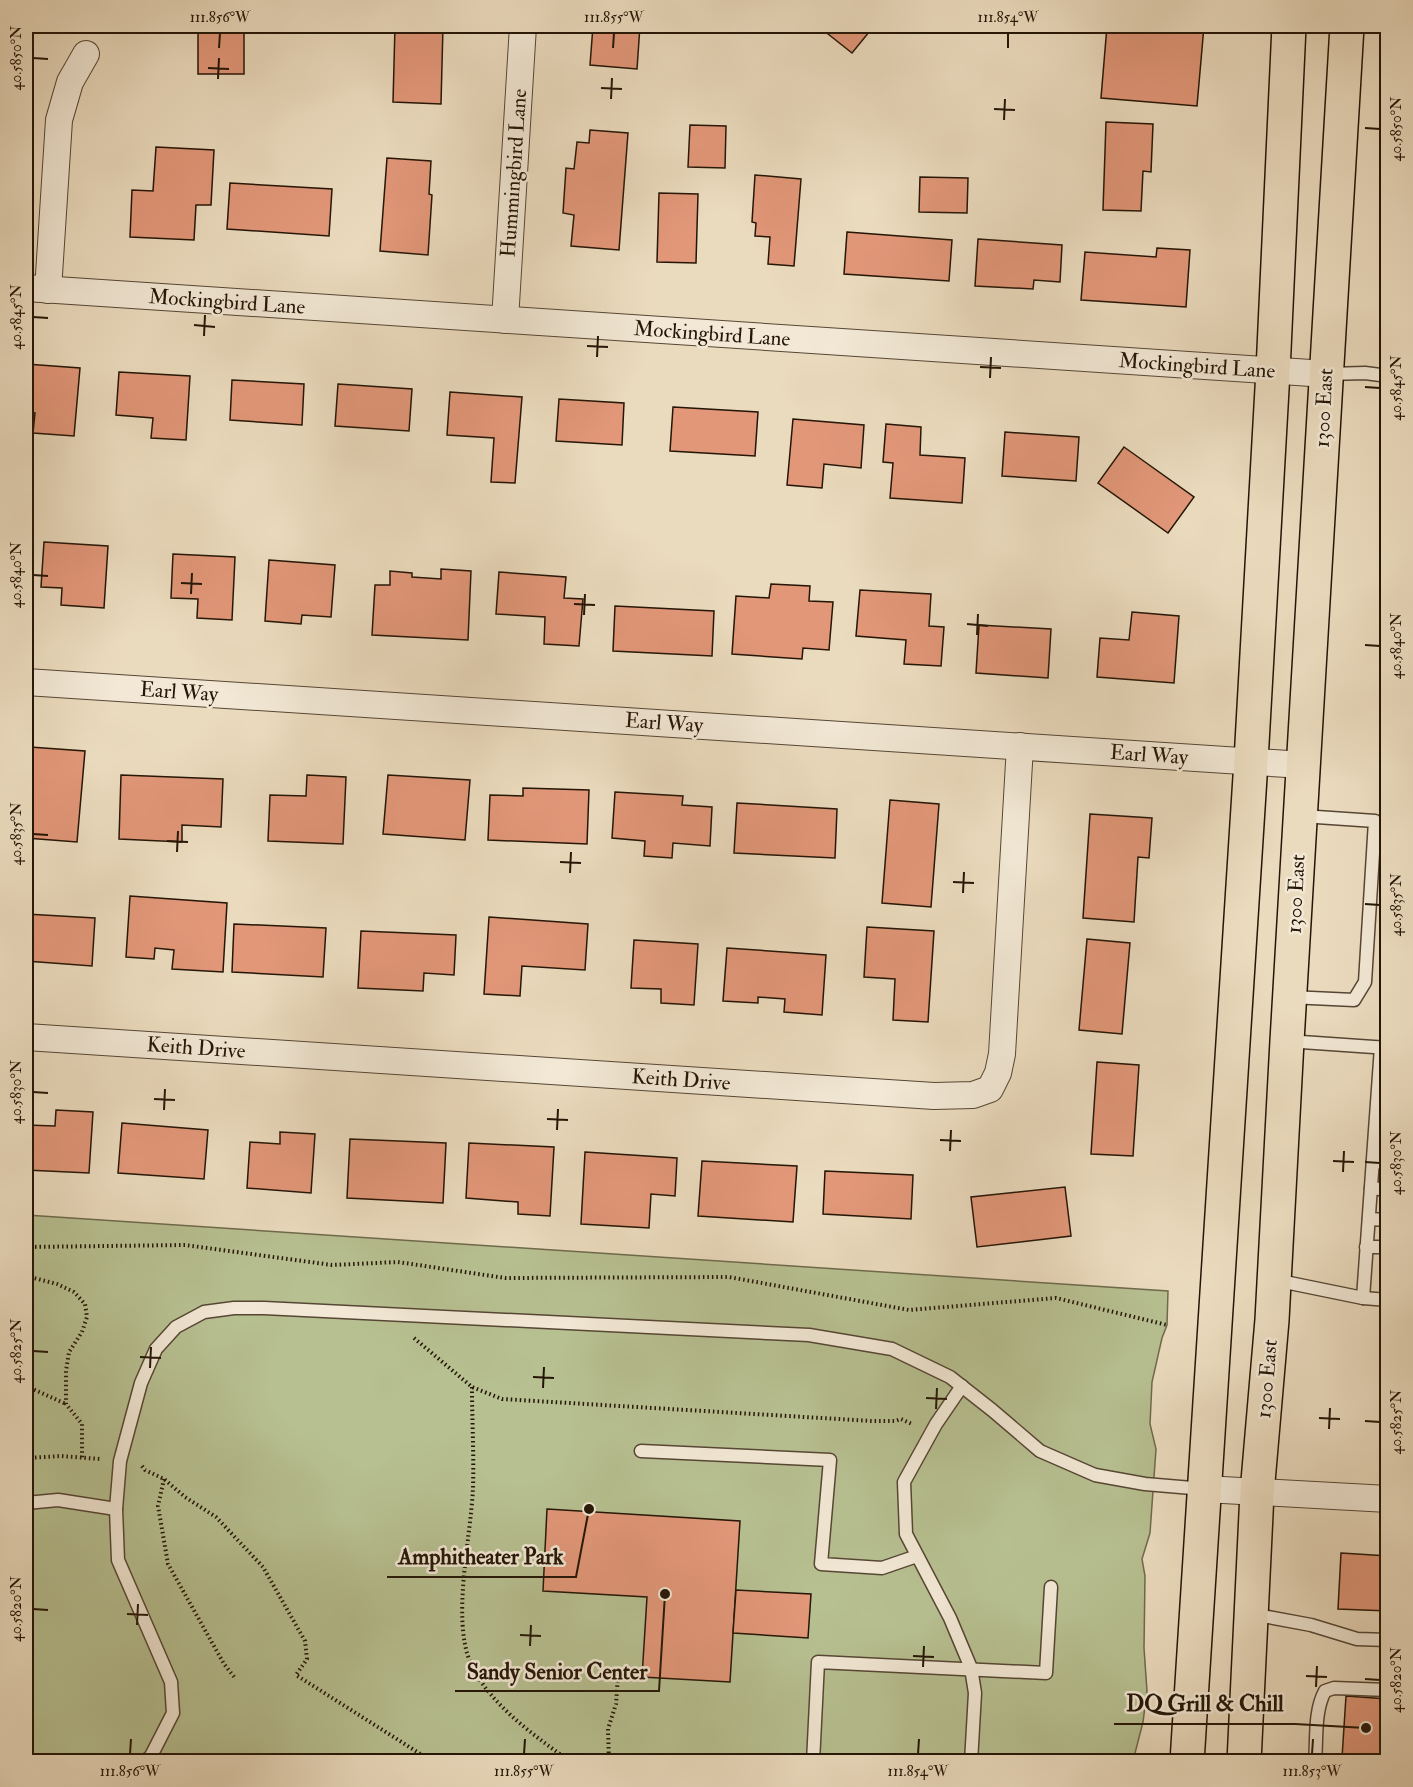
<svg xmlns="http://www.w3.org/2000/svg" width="1413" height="1787" font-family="'IM FELL Double Pica',serif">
<rect width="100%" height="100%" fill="#ebdbbe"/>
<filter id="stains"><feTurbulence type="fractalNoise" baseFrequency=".00333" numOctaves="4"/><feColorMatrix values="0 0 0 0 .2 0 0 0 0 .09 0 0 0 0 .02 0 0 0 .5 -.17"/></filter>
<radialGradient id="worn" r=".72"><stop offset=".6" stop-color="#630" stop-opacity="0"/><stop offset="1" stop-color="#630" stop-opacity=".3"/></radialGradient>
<!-- green -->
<polygon fill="#b7c091" stroke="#6e6a4c" stroke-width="1.5" points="26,1215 1168,1291 1167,1325 1162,1338 1152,1382 1150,1424 1156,1449 1150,1533 1142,1559 1145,1576 1144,1648 1147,1691 1143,1722 1133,1761 26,1761"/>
<!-- building -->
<g fill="#e29779" stroke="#241506" stroke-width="1.5">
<rect x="198" y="26" width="46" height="48"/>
<polygon points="395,26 443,26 441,104 393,102"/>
<polygon points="593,26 640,26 637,69 590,65"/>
<polygon points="818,26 874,26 852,53"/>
<polygon points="1107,26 1204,26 1197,106 1101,98"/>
<polygon points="1106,122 1153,124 1151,172 1143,171 1141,211 1103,210"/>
<polygon points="690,125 726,126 725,168 688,167"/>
<polygon points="590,130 628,133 619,250 571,246 574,215 563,213 566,168 574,169 577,142 589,143"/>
<polygon points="156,147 214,150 211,205 196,205 194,240 130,237 132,190 153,191"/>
<polygon points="387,158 431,161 429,194 432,195 428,255 380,251"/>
<polygon points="755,175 801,179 794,266 768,264 770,237 755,236 756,223 752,222"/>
<polygon points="920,177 968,178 967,213 919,212"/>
<polygon points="230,183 332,189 329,236 227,229"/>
<polygon points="659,193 698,194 696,263 657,262"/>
<polygon points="847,232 952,240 949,281 844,274"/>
<polygon points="978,239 1062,245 1060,282 1034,280 1033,289 975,286"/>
<polygon points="1157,248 1190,250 1186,307 1081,300 1085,252 1156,257"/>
<polygon points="26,364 80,368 74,436 33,433 35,413 26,412"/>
<polygon points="119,372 190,376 186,440 151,438 153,418 116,415"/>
<polygon points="232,380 304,384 302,425 230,420"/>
<polygon points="338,384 412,389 409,431 335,426"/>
<polygon points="450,392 522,397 515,483 491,482 494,438 447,435"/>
<polygon points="559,399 624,403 622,445 556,441"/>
<polygon points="673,407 758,412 755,456 670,451"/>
<polygon points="793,419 864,425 861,468 824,464 822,488 787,485"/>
<polygon points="886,424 921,427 920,455 965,458 962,503 890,498 893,463 883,462"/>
<polygon points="1005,432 1079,437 1076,481 1002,476"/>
<polygon points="1124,447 1194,497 1168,533 1098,483"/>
<polygon points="44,542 108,546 104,608 61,605 62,588 41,587"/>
<polygon points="173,554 235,557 232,620 197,618 198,599 171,598"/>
<polygon points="269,560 335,565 331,617 302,615 301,624 265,621"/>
<polygon points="441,569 471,571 468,640 372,635 375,585 390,585 390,571 412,573 412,577 441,579"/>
<polygon points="499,572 566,577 564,598 583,599 579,646 544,644 545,617 496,614"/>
<polygon points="771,584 810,586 809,601 833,602 829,650 803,648 802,659 732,654 736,596 769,598"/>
<polygon points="860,590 931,594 929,626 944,627 941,666 904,664 906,640 856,636"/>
<polygon points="615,606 714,611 712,656 613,651"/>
<polygon points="1132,612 1179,616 1174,683 1097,677 1100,638 1129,640"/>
<polygon points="979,625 1051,629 1048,678 976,673"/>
<polygon points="30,747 85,751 77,842 26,838 26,810"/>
<polygon points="121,775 223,779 221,827 182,825 182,842 119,839"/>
<polygon points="307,775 346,777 343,844 268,841 270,795 306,796"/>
<polygon points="388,775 470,780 465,840 383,834"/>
<polygon points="523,788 589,790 587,844 488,840 490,795 523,796"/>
<polygon points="615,792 683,796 682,805 712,807 710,846 673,843 672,858 644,856 645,841 612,838"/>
<polygon points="890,800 939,804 931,907 882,903"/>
<polygon points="737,803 837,809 835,858 734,853"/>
<polygon points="1090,814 1152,818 1149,858 1138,857 1134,922 1083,918"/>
<polygon points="130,896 227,903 223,972 172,969 174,950 155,948 154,959 126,957"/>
<polygon points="26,914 95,918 92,966 26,961"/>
<polygon points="489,917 588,924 585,970 522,966 520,996 484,994"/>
<polygon points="234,924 326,928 323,977 232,972"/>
<polygon points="867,927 934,931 928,1022 893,1020 895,979 864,977"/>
<polygon points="361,931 456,935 454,975 424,973 423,991 358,988"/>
<polygon points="1087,939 1130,943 1122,1034 1079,1030"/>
<polygon points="634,940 698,944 694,1005 661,1003 661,989 631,988"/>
<polygon points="727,948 826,955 822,1015 784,1012 785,999 758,997 758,1003 723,1001"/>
<polygon points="1097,1062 1139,1065 1133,1156 1091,1154"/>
<polygon points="56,1110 93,1112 89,1173 26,1170 26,1125 55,1126"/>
<polygon points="122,1123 208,1130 204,1179 118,1173"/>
<polygon points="280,1132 315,1134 311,1193 247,1188 250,1142 280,1144"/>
<polygon points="350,1139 446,1143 443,1203 347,1198"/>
<polygon points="469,1143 554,1147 550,1216 518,1214 518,1202 466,1198"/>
<polygon points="585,1152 677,1158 675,1196 651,1194 649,1228 581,1224"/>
<polygon points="702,1161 797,1166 793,1222 698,1216"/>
<polygon points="825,1171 913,1175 911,1219 823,1214"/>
<polygon points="1065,1187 1071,1236 977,1247 971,1197"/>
<polygon points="547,1509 740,1521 730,1682 642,1677 647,1597 543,1591"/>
<polygon points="1341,1553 1388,1556 1388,1611 1338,1609"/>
<polygon points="736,1590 811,1594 808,1638 733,1633"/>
<polygon points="1346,1696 1388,1699 1388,1760 1342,1758"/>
</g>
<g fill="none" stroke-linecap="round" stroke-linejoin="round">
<!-- lane casing -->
<g stroke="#564634" stroke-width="15">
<g id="lane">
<polyline points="1327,374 1365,373 1388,376"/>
<polyline points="1290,997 1354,1000 1365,982 1375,821 1302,816"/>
<polyline points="1287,1041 1388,1048"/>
<polyline points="1373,1162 1388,1163"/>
<polyline points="1371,1188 1388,1190"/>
<polyline points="1369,1219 1388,1220"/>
<polyline points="1366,1247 1388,1247"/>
<polyline points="1275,1280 1363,1298 1388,1300"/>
<polyline points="1363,1298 1381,1047"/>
<polyline points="962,1386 936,1424 904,1482 906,1534 950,1618 971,1668 975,1693 971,1762"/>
<polyline points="641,1451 830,1460 821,1564 882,1568 917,1556"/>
<polyline points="26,1503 58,1500 116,1509"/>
<polyline points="1252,1614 1311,1625 1357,1639 1388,1640"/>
<polyline points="144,1762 151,1756 173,1713 171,1682 118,1560 116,1509 120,1461 141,1383 156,1349 176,1327 204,1312 234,1308 264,1308 809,1335 892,1349 950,1377 992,1410 1040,1451 1095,1475 1145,1484 1204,1489"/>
<polyline points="813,1762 818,1662 1046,1673 1051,1587"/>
<path d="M1315 1762C1317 1739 1314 1711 1325 1691L1334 1688 1388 1690"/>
</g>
</g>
<!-- street casing -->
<g stroke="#564634" stroke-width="28">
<g id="street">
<polyline points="26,288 1326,374"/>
<polyline points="48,290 59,120 70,82 86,54"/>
<polyline points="505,320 523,26"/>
<polyline points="26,682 1303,765"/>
<polyline points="26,1037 934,1096 973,1095 990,1089 998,1073 1002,1054 1020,746"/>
<polyline points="1205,1489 1388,1499"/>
</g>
</g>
<!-- primary casing -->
<g stroke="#241506" stroke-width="36">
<g id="primary">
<polyline points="1187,1762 1251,761 1273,371 1289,26"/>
<polyline points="1244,1762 1257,1493 1272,1320 1287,1041 1347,26"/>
</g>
</g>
<!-- path -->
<g stroke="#241506" stroke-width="4" stroke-dasharray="1.5 3" stroke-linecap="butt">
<polyline points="26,1247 185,1245 332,1265 398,1262 505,1278 729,1277 909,1310 1056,1298 1167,1325"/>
<polyline points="26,1276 57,1284 74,1292 85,1304 87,1317 82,1332 69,1352 66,1371 66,1404 82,1424 82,1458"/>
<polyline points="414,1338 472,1387 502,1399 872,1421 895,1421 901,1419 912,1424"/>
<polyline points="26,1386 66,1404"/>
<path d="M472 1387C472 1421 474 1454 473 1488 471 1537 451 1620 471 1664 489 1704 536 1737 571 1762"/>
<polyline points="26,1458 61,1456 100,1459"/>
<polyline points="142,1466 145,1470 164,1479 185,1497 216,1517 263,1567 305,1641 307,1659 296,1675 433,1762"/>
<polyline points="164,1479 158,1506 168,1564 224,1664 235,1678"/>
<polyline points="609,1762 608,1729 616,1704 618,1675"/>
</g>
<!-- lane -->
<use href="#lane" stroke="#f2e8d5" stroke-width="12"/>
<!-- street -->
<use href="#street" stroke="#f2e8d5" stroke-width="26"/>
<!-- primary -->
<use href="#primary" stroke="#ebdbbe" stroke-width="33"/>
</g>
<!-- ticks -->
<path fill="none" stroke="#241506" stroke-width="2" d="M219 48 220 33M613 48 614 33M1008 48V33M33 58 48 59M208 68 229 69M218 79 219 58M601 88 622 89M611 99 612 78M994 109 1015 110M1004 120 1005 99M1365 128 1380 129M33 317 48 318M194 325 215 327M204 336 205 315M587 346 608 347M597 357 598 336M980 367 1001 368M990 378 991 357M1365 387 1380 388M33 575 48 576M181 583 202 584M191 594 192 573M574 604 595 605M584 615 585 594M967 624 988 626M977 635 978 614M1365 645 1380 646M33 834 48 835M167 841 188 842M177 852 178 831M560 862 581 863M570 873 571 852M953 882 974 883M963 893 964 872M1365 904 1380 905M33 1092 48 1093M154 1099 175 1100M164 1110 165 1089M547 1119 568 1120M557 1130 558 1109M940 1140 961 1141M950 1151 951 1130M1333 1161 1354 1162M1365 1162 1380 1163M1343 1172 1344 1151M33 1351 48 1352M140 1357 161 1358M150 1368 151 1347M533 1377 554 1378M543 1388 544 1367M926 1398 947 1399M936 1409 937 1388M1319 1418 1340 1419M1365 1421 1380 1422M1329 1429 1330 1408M33 1609 48 1610M127 1614 148 1615M137 1625 138 1604M520 1635 541 1636M530 1646 531 1625M913 1656 934 1657M923 1667 924 1646M1306 1676 1327 1677M1365 1679 1380 1680M1316 1687 1317 1666M130 1754 131 1739M524 1754 525 1739M918 1754 919 1739M1312 1754 1313 1739"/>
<g text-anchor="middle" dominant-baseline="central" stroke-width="5" stroke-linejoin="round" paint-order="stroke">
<!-- street labels -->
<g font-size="21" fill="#241506" stroke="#f2e8d5">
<text transform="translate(514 173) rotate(-86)">Hummingbird Lane</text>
<text transform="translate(227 302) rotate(4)">Mockingbird Lane</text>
<text transform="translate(712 334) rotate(4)">Mockingbird Lane</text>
<text transform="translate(1197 366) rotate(4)">Mockingbird Lane</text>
<text transform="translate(1324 408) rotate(-87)">1300 East</text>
<text transform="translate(179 692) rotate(4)">Earl Way</text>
<text transform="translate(664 723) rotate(4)">Earl Way</text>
<text transform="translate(1149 755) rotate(4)">Earl Way</text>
<text transform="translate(1296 894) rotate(-87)">1300 East</text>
<text transform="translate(196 1048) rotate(4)">Keith Drive</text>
<text transform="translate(681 1080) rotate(4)">Keith Drive</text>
<text transform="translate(1267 1379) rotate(-85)">1300 East</text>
</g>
</g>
<!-- callouts -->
<path fill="none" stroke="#241506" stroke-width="2" d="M589 1509L576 1577H387M665 1594L659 1691H455M1366 1728L1295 1724H1114"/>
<g fill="#241506" stroke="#f2e8d5" stroke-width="2">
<circle cx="589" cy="1509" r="6"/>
<circle cx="665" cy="1594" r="6"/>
<circle cx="1366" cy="1728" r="6"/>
</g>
<g font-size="22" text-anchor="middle" font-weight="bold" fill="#241506" stroke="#f2e8d5" stroke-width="5" stroke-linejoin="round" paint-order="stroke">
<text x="481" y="1564">Amphitheater Park</text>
<text x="557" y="1679">Sandy Senior Center</text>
<text x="1205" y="1711">DQ Grill &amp; Chill</text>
</g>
<!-- margin -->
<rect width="1413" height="1787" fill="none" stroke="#ebdbbe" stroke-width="66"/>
<rect x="33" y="33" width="1347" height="1721" fill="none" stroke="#241506" stroke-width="2"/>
<g font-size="15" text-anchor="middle" fill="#241506">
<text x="220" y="22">111.856°W</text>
<text x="614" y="22">111.855°W</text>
<text x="1008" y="22">111.854°W</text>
<text transform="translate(16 58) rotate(-90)" y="5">40.5850°N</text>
<text transform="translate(1396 129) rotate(-90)" y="5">40.5850°N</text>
<text transform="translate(16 317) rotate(-90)" y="5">40.5845°N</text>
<text transform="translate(1396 388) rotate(-90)" y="5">40.5845°N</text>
<text transform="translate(16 575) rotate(-90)" y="5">40.5840°N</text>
<text transform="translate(1396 646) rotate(-90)" y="5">40.5840°N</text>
<text transform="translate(16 834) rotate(-90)" y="5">40.5835°N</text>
<text transform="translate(1396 905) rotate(-90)" y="5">40.5835°N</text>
<text transform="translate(16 1092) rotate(-90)" y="5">40.5830°N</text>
<text transform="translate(1396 1163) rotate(-90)" y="5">40.5830°N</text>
<text transform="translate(16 1351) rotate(-90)" y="5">40.5825°N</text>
<text transform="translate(1396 1422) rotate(-90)" y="5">40.5825°N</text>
<text transform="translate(16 1609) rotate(-90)" y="5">40.5820°N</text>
<text transform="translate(1396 1680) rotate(-90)" y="5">40.5820°N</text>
<text x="130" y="1776">111.856°W</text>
<text x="524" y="1776">111.855°W</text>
<text x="918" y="1776">111.854°W</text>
<text x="1312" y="1776">111.853°W</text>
</g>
<rect width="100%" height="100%" filter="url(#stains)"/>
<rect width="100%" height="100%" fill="url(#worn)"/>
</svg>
